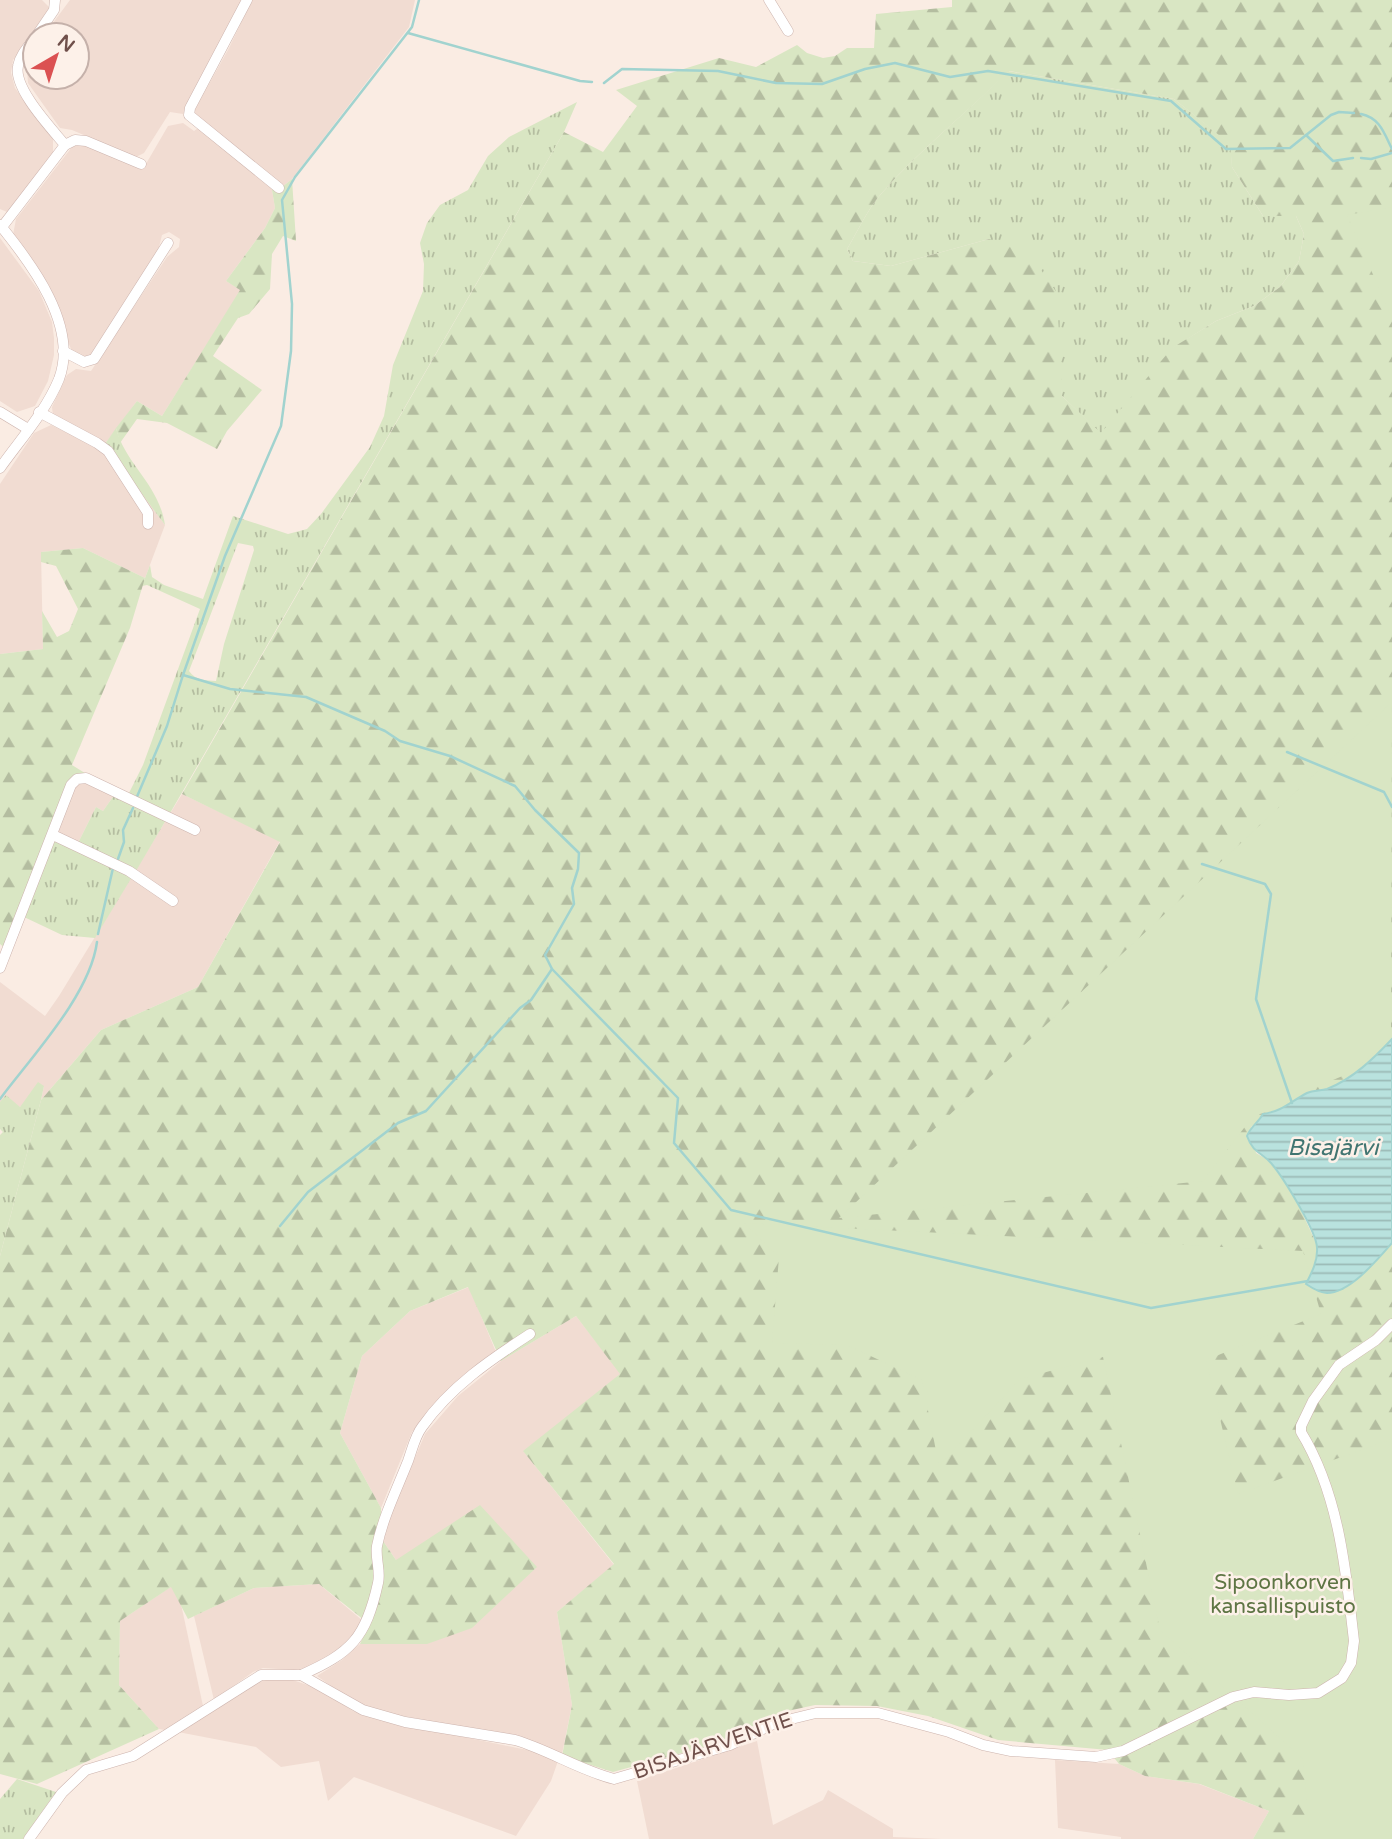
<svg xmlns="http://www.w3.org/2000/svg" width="1392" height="1839" font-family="'Varela Round',sans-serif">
<defs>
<pattern id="grass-tufts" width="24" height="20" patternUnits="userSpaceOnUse" patternTransform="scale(1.75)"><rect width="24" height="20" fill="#d9e6c3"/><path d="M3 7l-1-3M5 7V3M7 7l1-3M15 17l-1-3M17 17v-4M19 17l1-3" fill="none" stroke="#b4bda0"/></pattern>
<pattern id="forest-firs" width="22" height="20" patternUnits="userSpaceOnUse" patternTransform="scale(1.75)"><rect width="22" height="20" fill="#d9e6c3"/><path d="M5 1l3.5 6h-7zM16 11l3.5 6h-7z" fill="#b4bda0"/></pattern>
<pattern id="water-rules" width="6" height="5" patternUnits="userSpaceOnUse" patternTransform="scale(1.75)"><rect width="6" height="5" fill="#b9e2de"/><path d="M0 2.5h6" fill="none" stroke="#9bbab6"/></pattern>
</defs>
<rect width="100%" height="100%" fill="#faece3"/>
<!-- residential -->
<g fill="#f1dcd2">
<polygon points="0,0 42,0 51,9 13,60 11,73 15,88 53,139 53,154 7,212 0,209"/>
<polygon points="70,0 242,0 183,114 170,112 144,153 136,157 72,130 60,128 28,83 27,70 31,53 35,48 35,77 77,77 77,35 44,35"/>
<polygon points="252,0 415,0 409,27 292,179 282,187 193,113 229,48"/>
<polygon points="183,123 194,131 201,126 271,184 275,208 265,228 226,281 241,290 162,416 137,401 105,444 53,416 52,407 67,375 76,369 91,371 167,257 179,247 180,239 169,232 162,235 158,251 91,356 83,357 72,351 67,340 49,285 13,235 16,219 72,147 85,143 143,169 168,126"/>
<polygon points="0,238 39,291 52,322 54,338 54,355 48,381 35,406 17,412 0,401"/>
<polygon points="51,425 115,456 165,525 145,578 83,548 41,552 43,649 0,654 0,484 34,433"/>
<polygon points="85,780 115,794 103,811 96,807 78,843 57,832 73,787"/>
<polygon points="182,794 280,841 198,987 101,1030 41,1100 44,1086 20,1107 0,1102 0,982 45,1016 59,996"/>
<polygon points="469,1287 496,1352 489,1355 467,1373 412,1432 381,1508 340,1433 362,1356 410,1311"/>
<polygon points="576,1316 621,1374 524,1452 614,1565 557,1612 572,1705 562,1754 461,1727 404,1716 379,1714 348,1698 317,1676 342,1660 360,1644 427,1644 396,1560 381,1538 425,1434 458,1396 501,1361"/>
<polygon points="319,1584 363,1621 347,1645 311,1667 294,1670 263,1668 253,1672 214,1700 194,1616 254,1588"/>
<polygon points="172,1586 181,1604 203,1706 165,1730 159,1729 119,1685 120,1621"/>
<polygon points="287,1678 319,1689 353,1711 377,1719 542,1753 558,1761 551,1781 516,1836 354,1777 328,1801 319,1761 281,1767 256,1747 178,1732 252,1684 270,1679"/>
<polygon points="757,1741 773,1825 823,1800 828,1790 893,1829 893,1837 942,1839 649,1839 637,1781"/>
<polygon points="1055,1760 1119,1764 1145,1776 1199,1784 1269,1811 1253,1839 1121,1839 1121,1837 1058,1828"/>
</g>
<!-- grass -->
<g fill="url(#grass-tufts)" fill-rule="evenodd">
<path d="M1008 71 1174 99 1231 144 1232 167 1263 216H1296L1304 234 1299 261 1280 287 1254 306 1216 321 1173 348 1101 434 1062 396 1059 375 989 239 891 266 853 261 847 249C858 231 867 210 881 194 920 149 967 113 1008 71Z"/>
<path d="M577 102 564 132 169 815 128 795 143 765 200 609 147 585 142 586 150 565 152 577 164 585 203 599 233 516 288 534 307 529 321 514 370 447 384 416 393 365 423 291 424 264 420 243 427 223 440 205 468 190 488 156 509 137ZM238 543 253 546 254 550 224 644 216 681C206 680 196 681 189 671Z"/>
<path d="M116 428C125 464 159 484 165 525L105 444Z"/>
<polygon points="115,794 166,820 136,871 78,843 96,807 103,811"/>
<polygon points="55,839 132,877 95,938 62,935 24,917"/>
<polygon points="38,1082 44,1086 41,1100 0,1256 0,1135 3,1132 0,1129 0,1102 6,1095 20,1107"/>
<polygon points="17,1779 56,1792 23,1839 0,1839 0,1799"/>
</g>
<!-- forest -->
<g fill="url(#forest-firs)" fill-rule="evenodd">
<path d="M952 0H1392V1039C1374 1058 1353 1079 1327 1089 1319 1092 1311 1091 1302 1096 1288 1104 1280 1112 1263 1114L1259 1121 1251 1127 1256 1153 1268 1160 1292 1191 1318 1247 1314 1268 1307 1284 1375 1262 1392 1243V1839H1253L1269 1811 1200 1784 1145 1776 1119 1764 1108 1750 998 1740 928 1716 877 1706 815 1705 783 1712 715 1744 613 1772 562 1756 572 1705 557 1612 614 1564 523 1451 620 1374 576 1316 501 1361 468 1287 410 1311 362 1356 340 1433 381 1508V1538L396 1560 480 1505 537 1567 472 1628 427 1644H360L369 1624 319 1584 254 1588 188 1619 171 1587 120 1621 119 1685 159 1729 37 1784 0 1774V1256L41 1100 101 1030 198 987 280 842 182 794 564 132 603 152 637 106 616 90 719 58 756 67 797 45 807 53 823 58 835 56 847 48H874L876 14 952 7ZM1009 71 1174 99 1230 144 1232 167 1263 216H1296L1304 234 1299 261 1280 287 1254 306 1216 321 1172 348 1101 433 1062 396 1057 293 1039 267 1020 249 989 239 891 266 853 261 847 249C858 231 867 210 881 194 920 149 967 113 1009 71Z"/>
<polygon points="292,179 296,241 283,236 272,254 270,289 249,314 238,318 213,356 262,390 227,431 217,449 167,423 137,419 120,443 116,428 137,401 162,416 240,290 226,281 265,228 275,208 271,184 282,187"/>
<polygon points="83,548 145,578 130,628 72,765 88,775 75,776 6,949 0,944 0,654 43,649 42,611 57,637 69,631 78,609 56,566 41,562 41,552"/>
</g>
<!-- green -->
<g fill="#d9e6c3">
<polygon points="1392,207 1392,318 1347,215"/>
<polygon points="1392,702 1391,1037 1352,1072 1295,1096 1282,1107 1260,1114 1244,1128 1203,1181 839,1218"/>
<polygon points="744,1223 1303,1251 1321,1314 1206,1360 1238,1494 1392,1439 1392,1839 1310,1839 1303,1759 1160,1630 1103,1357 1020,1379 939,1466 922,1380 847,1345 772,1343 779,1257"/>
</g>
<!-- water -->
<path fill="url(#water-rules)" stroke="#a1d3cf" stroke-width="2" d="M1392 1039V1243C1378 1259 1350 1293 1327 1293 1320 1293 1312 1288 1306 1284 1311 1274 1318 1261 1317 1248 1317 1232 1283 1177 1271 1163 1261 1152 1253 1153 1247 1136 1251 1126 1258 1123 1263 1114 1283 1111 1290 1102 1307 1093 1314 1090 1320 1091 1327 1089 1353 1079 1374 1058 1392 1039Z"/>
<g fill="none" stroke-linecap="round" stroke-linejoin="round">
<!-- stream -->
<g stroke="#a1d3cf" stroke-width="2.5">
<polyline points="408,33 580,81 592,82"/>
<polyline points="604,83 622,69 718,71 776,83 822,84 865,69 895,63 950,77 988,71 1171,101 1226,149 1290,148 1331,115 1339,112 1354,113"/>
<path d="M1361 114C1380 118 1384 133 1392 149"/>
<polyline points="1306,135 1333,161 1353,158"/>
<polyline points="1361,158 1371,159 1392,153"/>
<polyline points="183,675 230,689 306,697 385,731 400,741 450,756 515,786 535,810 579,853 578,869 572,888 574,904 545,955 552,969 678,1098 674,1143 731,1210 1151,1308 1308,1281"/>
<polyline points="1287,752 1384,792 1392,807"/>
<polyline points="136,799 167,726 183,675 225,556 281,426 291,351 292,304 282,200 295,177 412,27 419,0"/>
<polyline points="118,859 124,842 123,830 133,808"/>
<polyline points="1202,864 1265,884 1271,894 1256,999 1292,1103"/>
<polyline points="98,934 113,868"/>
<path d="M0 1099C32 1056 90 995 97 942"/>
<polyline points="280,1226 308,1192 398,1123 426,1111 520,1008 531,1000 552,969"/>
</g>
<!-- street casing -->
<g stroke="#cdb4ae" stroke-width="11">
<g id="street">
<polyline points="247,0 190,108 189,115 279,188"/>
<polyline points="769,0 788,31"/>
<polyline points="37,35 54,10 55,0"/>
<path d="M35 38C29 46 20 55 18 66 13 88 51 128 65 145"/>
<path d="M0 225C31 263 79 326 59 379 46 411 20 440 0 468"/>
<polyline points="2,227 65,145 75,140 86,141 141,164"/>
<polyline points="63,351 84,362 94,359 168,243"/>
<polyline points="0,412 28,429"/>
<polyline points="39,412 97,443 108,451 148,513 148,524"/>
<polyline points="53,835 129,871 173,901"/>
<polyline points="0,968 71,785 77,779 86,778 195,830"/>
<path d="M301 1675C351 1653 366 1638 378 1583 381 1571 375 1558 377 1546 383 1517 397 1489 408 1461 412 1450 415 1436 422 1427 450 1387 490 1360 530 1334"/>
<path d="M29 1839 62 1793 86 1770 133 1756 261 1675H301L363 1710 405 1722 515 1740C549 1750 579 1770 614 1779L730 1745 775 1723 816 1713H878L949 1732 983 1745 1011 1751 1096 1757 1123 1751 1233 1697 1254 1692 1289 1695 1318 1693 1342 1678 1351 1663 1354 1641C1346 1571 1339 1494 1301 1432V1426L1313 1401 1339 1365 1376 1340 1392 1324"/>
</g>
</g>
<!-- street -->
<use href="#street" stroke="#fff" stroke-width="10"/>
</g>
<g text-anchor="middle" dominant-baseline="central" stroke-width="5" stroke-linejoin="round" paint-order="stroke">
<!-- park labels -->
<g font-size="21" fill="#5e7544" stroke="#fdf1e9">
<text x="1283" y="1582">Sipoonkorven<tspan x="1283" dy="24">kansallispuisto</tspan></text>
</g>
<!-- street labels -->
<g font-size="21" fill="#70504b" stroke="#fdf1e9">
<text transform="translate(713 1746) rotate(-19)">BISAJÄRVENTIE</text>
</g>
<!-- water labels -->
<g font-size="23" font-style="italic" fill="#417571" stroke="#fdf1e9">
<text x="1333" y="1148">Bisajärvi</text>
</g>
</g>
<!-- north arrow -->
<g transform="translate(56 56) rotate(39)"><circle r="33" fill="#fdf1e9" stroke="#c5b1aa" stroke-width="2"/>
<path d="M0-5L12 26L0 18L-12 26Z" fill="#db5152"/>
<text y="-10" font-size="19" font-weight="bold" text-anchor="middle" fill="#70504b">N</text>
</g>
</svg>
